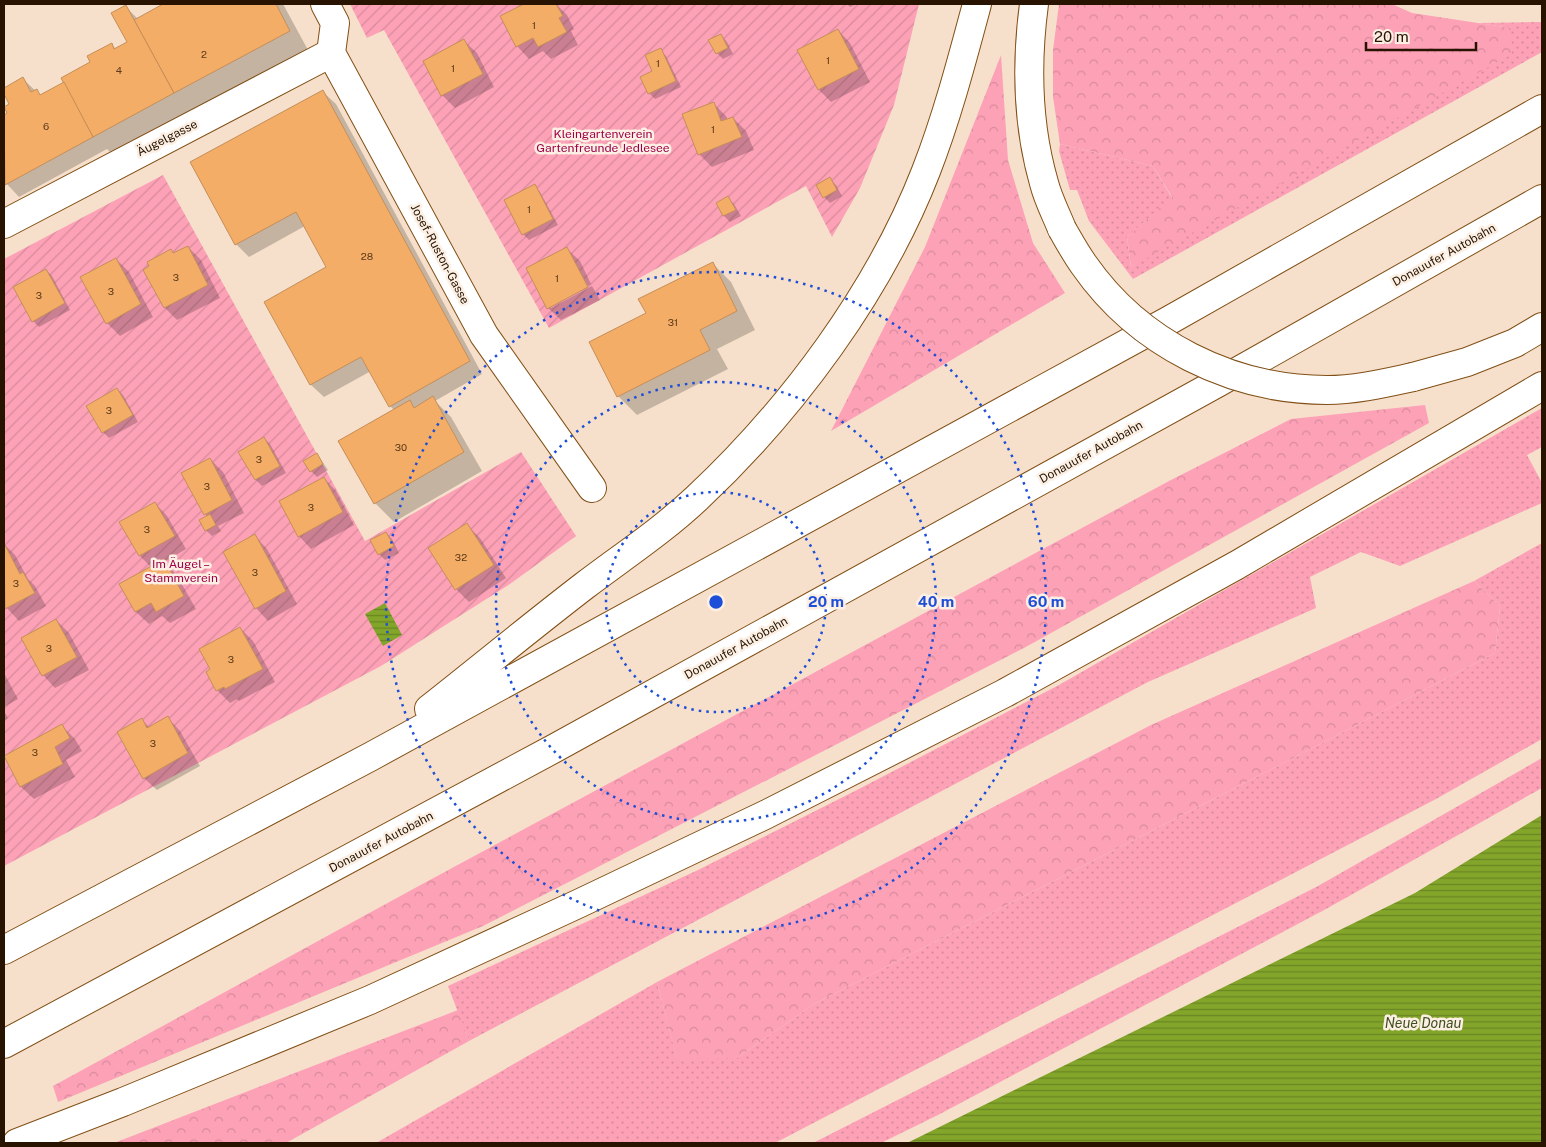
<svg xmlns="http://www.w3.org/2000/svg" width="1546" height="1147" font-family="'Public Sans',sans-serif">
<defs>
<pattern id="grass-dots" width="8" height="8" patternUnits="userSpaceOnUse" patternTransform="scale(1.25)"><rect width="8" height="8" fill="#fda1b7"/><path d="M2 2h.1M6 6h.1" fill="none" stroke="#d98a9c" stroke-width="1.8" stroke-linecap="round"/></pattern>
<pattern id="forest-crowns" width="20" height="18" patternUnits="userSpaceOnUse" patternTransform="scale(1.25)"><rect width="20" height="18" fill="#fda1b7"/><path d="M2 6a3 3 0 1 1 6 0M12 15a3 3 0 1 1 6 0" fill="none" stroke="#d98a9c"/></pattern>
<pattern id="garden-furrows" width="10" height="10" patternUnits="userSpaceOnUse" patternTransform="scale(1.25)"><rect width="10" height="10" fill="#fda1b7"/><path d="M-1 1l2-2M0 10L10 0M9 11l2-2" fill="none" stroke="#d98a9c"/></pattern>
<pattern id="water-rules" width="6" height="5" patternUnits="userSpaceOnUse" patternTransform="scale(1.25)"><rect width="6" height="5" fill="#82a52a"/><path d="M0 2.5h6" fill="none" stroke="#6a8522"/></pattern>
</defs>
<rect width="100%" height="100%" fill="#f7e0cb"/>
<!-- grass -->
<g fill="url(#grass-dots)">
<polygon points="1542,22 1542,52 1133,279 1089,221 1077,190 1070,190 1059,151 1060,144 1153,166 1172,198 1127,237 1131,267 1511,28 1478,23"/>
<polygon points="1542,408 1542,447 1527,455 1542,483 1542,503 1400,566 1361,552 1310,577 1316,608 1148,682 469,1041 448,986 698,870 853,792 1059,685"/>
<polygon points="1542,543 1542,739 1436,799 775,1143 376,1143 657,982 677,1058 737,1058 814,1004 1272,769 1495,653 1500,606 1474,581"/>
<polygon points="1542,758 1542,788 1326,909 938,1115 881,1143 813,1143 1318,886"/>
</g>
<!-- forest -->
<g fill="url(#forest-crowns)">
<polygon points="1059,4 1392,4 1412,13 1511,28 1512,54 1131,267 1127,237 1172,197 1153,166 1060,144 1053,97 1053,50"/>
<polygon points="1001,55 1008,160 1033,243 1065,293 831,431 925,247"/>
<polygon points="1425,405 1429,423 1024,648 483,926 58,1102 53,1086 415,888 1169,481 1291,419"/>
<polygon points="1474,581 1500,606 1495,653 1272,769 814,1004 737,1058 677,1059 657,982 1151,725"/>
<polygon points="458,1010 469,1041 286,1143 114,1143"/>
</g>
<!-- garden -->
<g fill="url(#garden-furrows)">
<polygon points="350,4 919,4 894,105 860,188 832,237 806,186 549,328 384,30 367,38"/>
<polygon points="163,175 365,541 521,452 576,536 510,584 381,666 4,866 4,259"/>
</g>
<!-- water -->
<g fill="url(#water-rules)">
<polygon points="385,603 402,635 383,646 365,614"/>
<polygon points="1542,815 1542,1143 907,1143 1415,893"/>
</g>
<!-- shadow -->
<g fill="#0003">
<polygon points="165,4 283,4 308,50 113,155 107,149 19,197 4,181 4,117 9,114 11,104 4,89 23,79 41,96 65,83 92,62 111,44 116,49 129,42 125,6 138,19"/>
<polygon points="527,4 556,4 567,15 574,29 571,31 578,45 551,59 543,51 529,59 517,46 502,16"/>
<polygon points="847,4 856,4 850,7"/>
<polygon points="838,30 850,43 870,82 831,102 819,90 799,50"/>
<polygon points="721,35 727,42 733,54 723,59 717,53"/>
<polygon points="464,41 477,53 494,87 455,108 442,95"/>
<polygon points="660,50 666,56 681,87 655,99 649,93"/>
<polygon points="323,92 336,104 482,374 435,401 451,417 482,471 394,522 375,503 340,442 394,410 390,406 371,371 324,397 311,385 266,302 328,268 305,226 249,257 236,244"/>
<polygon points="713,103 726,116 728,120 733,118 746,131 754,150 712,167 699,154"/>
<polygon points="830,179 836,185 842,196 830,203 824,197"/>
<polygon points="534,186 540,192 558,225 529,240 523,234"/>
<polygon points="728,198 734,204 741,216 730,222 724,216 718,203"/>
<polygon points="188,247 201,260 220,298 177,320 165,308 145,270"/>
<polygon points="567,249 580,261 591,284 551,305 551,308 592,286 600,300 561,320 548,308"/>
<polygon points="116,259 129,272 153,317 120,336 107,323"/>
<polygon points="712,263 731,282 755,330 717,349 728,369 637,415 618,396 591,342 647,314"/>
<polygon points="46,270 52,276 70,310 39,327 33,321"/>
<polygon points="117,389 123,395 138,422 109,438 103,432"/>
<polygon points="264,438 270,444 286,473 262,486 256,480 240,452"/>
<polygon points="317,454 328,470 317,477 311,471"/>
<polygon points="210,459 223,472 244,513 218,526 221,531 212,536 206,530 207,517 205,514"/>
<polygon points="324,478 336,491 354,525 311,549 299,536"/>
<polygon points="155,503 167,516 186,549 164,562 176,574 196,609 170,623 162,616 149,624 136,612 121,585 152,568 140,556 121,522"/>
<polygon points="467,525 480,538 506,578 469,602 456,589 430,549"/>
<polygon points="386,533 392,539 399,553 385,560 379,554"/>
<polygon points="255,536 267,549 297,604 268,621 256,608"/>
<polygon points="4,544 15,555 28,579 35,586 46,606 19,621 4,605"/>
<polygon points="56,620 69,633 89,670 55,688 43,675"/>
<polygon points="240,628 253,641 275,682 239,701 237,699 230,703 217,690 211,670"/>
<polygon points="4,673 18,699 4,707"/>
<polygon points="4,711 8,718 4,721"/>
<polygon points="168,718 180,731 200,766 157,790 144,778 142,720 150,728"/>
<polygon points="62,726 75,739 82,751 66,760 75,777 34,799 21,787 5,757"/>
</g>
<!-- building -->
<g fill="#f4ad66" stroke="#c48e59">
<polygon points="163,4 276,4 290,31 174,93 134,20"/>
<polygon points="524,4 556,4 563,16 559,18 567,32 538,47 533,38 516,47 500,16"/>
<polygon points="126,5 174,93 93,137 61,78 90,62 87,56 112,43 114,49 127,42 111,13"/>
<polygon points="838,29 859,69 818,90 797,50"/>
<polygon points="721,34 728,48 716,54 708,40"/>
<polygon points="464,39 483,74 441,96 423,61"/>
<polygon points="661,48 676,81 648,94 640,77 652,71 645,55"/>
<polygon points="23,77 31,92 37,89 40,95 64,82 93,137 5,185 4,115 7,113 4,107 9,104 4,94 4,88"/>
<polygon points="323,90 470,361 389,407 361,357 310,385 264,302 326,267 296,212 235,245 190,162"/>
<polygon points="714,102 721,121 733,117 742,137 698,155 682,114"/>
<polygon points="830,177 837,190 823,198 816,185"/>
<polygon points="535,184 553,219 522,235 504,200"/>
<polygon points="728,196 736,210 723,216 716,203"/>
<polygon points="188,246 208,285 164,308 143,270 149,266 147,262 171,249 173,253"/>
<polygon points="567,247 588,287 547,309 526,268"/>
<polygon points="116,258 141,304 106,324 80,277"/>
<polygon points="713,262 737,311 700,330 710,350 617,397 589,342 646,313 638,299"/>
<polygon points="46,269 65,303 32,322 13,287"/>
<polygon points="117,388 133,415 102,433 86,406"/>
<polygon points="433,396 464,452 374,504 338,441 410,400 414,408"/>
<polygon points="264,437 280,466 255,480 238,452"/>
<polygon points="317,453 323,464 310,472 303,461"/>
<polygon points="210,458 232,500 204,515 181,473"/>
<polygon points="324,477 343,512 298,537 279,501"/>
<polygon points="155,502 175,536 139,556 119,522"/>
<polygon points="210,514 216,525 205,531 199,520"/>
<polygon points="467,523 494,565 455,590 428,548"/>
<polygon points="386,532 394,546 378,555 370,540"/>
<polygon points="255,534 286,591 255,609 223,552"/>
<polygon points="4,543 20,574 23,572 35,593 5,609"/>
<polygon points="164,559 184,596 156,612 151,603 135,612 119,584"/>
<polygon points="56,619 77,657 42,676 21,638"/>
<polygon points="240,627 263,669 225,689 224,687 216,691 206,672 210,669 199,649"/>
<polygon points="168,716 188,753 143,779 117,732 142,718 147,728"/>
<polygon points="62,724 70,738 55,747 63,764 20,787 4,756"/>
</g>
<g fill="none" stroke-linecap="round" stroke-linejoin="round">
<!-- street casing -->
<g stroke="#814f16" stroke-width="30">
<g id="street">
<polyline points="325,4 335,23 331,53 484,335 592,488"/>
<polyline points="4,224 331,53"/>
</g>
</g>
<!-- highway casing -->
<g stroke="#814f16" stroke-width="30">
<g id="highway">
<path d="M1034 4C1026 64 1027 124 1044 183 1048 199 1056 214 1062 229"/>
<polyline points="1413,377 1467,362 1515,343 1542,327"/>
<path d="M429 709C481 668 532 626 584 586 622 557 662 531 697 498 791 410 879 292 926 171 947 117 962 60 977 4"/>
<polyline points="4,950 370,757 1168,321 1542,109"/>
<polyline points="4,1044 555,748 1219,382 1542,199"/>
<polyline points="17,1143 123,1102 370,1000 580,903 767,814 1005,693 1237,565 1542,386"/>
</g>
</g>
<!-- street -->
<use href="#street" stroke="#fff" stroke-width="28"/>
<!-- highway -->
<use href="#highway" stroke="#fff" stroke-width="28"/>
<!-- highway-bridge casing -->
<g stroke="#814f16" stroke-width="30" stroke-linecap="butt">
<path id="highway-bridge" d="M1062 229C1069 241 1076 254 1084 265 1139 344 1232 390 1327 390 1356 390 1385 383 1413 377"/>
</g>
<!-- highway-bridge -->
<use href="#highway-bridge" stroke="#fff" stroke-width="28"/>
</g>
<!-- distance rings -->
<g fill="none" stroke="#1d4ed8" stroke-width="2.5" stroke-dasharray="2.5 5">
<circle cx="716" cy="602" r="110"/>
<circle cx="716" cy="602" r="220"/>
<circle cx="716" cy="602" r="330"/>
</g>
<g text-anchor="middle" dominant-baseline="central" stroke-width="5" stroke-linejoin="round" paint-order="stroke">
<!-- number labels -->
<g font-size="10" fill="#5a3a1a">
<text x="534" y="25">1</text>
<text x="204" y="54">2</text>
<text x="828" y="60">1</text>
<text x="658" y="63">1</text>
<text x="453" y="68">1</text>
<text x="119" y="70">4</text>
<text x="46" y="126">6</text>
<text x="713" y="129">1</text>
<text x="529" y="209">1</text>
<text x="367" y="256">28</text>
<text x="176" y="277">3</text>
<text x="557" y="278">1</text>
<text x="111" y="291">3</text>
<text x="39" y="295">3</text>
<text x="673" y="322">31</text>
<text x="109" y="410">3</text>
<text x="401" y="447">30</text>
<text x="259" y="459">3</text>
<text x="207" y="486">3</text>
<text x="311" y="507">3</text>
<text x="147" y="529">3</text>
<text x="461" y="557">32</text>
<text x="255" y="572">3</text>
<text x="16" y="583">3</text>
<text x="49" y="648">3</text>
<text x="231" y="659">3</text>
<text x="153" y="743">3</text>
<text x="35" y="752">3</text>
</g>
<!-- park labels -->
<g font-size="12" fill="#9f0049" stroke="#fcf0e5">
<text x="603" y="134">Kleingartenverein<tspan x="603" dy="14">Gartenfreunde Jedlesee</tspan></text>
<text x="181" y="564">Im Äugel –<tspan x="181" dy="14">Stammverein</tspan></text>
</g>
<!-- street labels -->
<g font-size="12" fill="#271300" stroke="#fcf0e5">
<text transform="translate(167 138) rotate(-27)">Äugelgasse</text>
<text transform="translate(440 254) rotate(62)">Josef-Ruston-Gasse</text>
<text transform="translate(1444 255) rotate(-29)">Donauufer Autobahn</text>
<text transform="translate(1091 452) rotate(-29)">Donauufer Autobahn</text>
<text transform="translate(736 648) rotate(-29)">Donauufer Autobahn</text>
<text transform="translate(381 842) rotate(-28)">Donauufer Autobahn</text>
</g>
<!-- water labels -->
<g font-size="14" font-style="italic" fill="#3f4f20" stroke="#fcf0e5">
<text x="1423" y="1023">Neue Donau</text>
</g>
</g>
<circle cx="716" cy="602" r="8" fill="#1d4ed8" stroke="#fcf0e5" stroke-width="2.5"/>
<g font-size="15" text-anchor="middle" font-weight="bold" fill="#1d4ed8" stroke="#fcf0e5" stroke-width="5" stroke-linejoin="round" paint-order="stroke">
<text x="826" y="607">20 m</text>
<text x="936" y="607">40 m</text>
<text x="1046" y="607">60 m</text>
</g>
<!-- border -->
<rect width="1546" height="1147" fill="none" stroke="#271300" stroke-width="10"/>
<!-- scale -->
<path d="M1366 42v8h110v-8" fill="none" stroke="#271300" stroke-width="2.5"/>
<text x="1374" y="42" font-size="15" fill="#271300" stroke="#fcf0e5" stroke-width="4" paint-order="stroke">20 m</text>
</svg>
